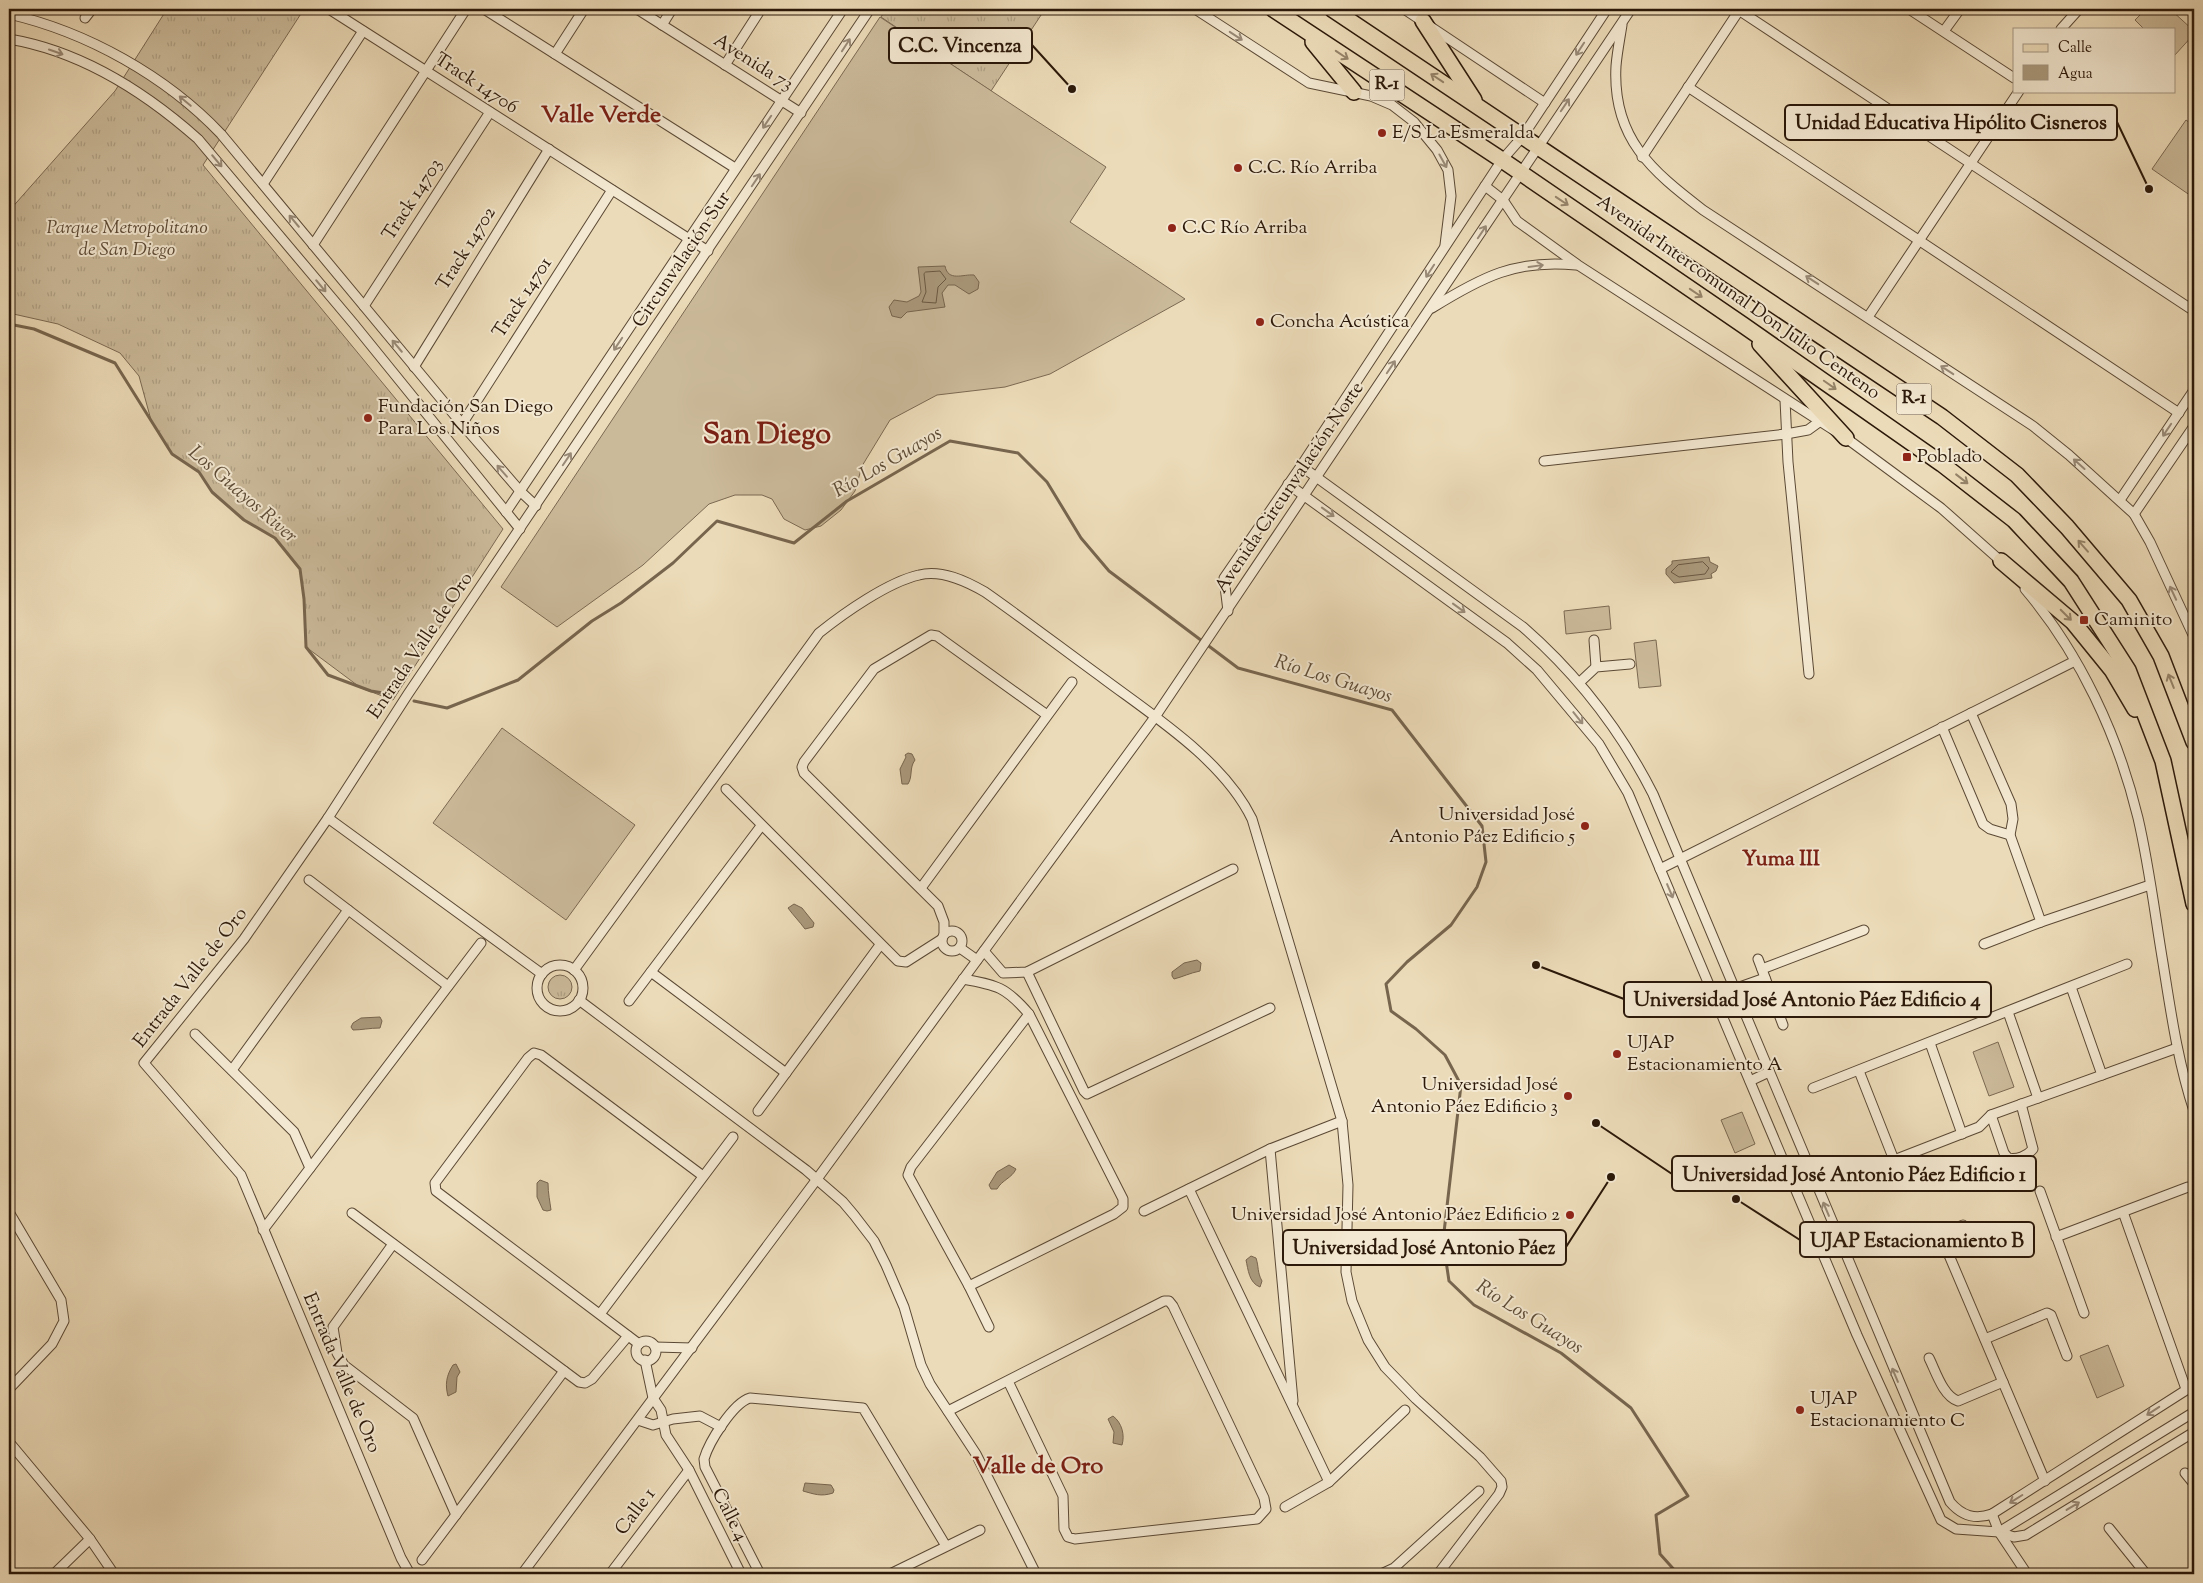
<svg xmlns="http://www.w3.org/2000/svg" width="2203" height="1583" font-family="'Sorts Mill Goudy',serif">
<defs>
<pattern id="grass-tufts" width="24" height="20" patternUnits="userSpaceOnUse" patternTransform="scale(1.25)"><rect width="24" height="20" fill="#cbba9a"/><path d="M3 7l-1-3M5 7V3M7 7l1-3M15 17l-1-3M17 17v-4M19 17l1-3" fill="none" stroke="#ae9f83"/></pattern>
</defs>
<rect width="100%" height="100%" fill="#ecdbb8"/>
<filter id="stains"><feTurbulence type="fractalNoise" baseFrequency=".004" numOctaves="4"/><feColorMatrix values="0 0 0 0 .2 0 0 0 0 .09 0 0 0 0 .02 0 0 0 .5 -.17"/></filter>
<radialGradient id="worn" r=".72"><stop offset=".6" stop-color="#630" stop-opacity="0"/><stop offset="1" stop-color="#630" stop-opacity=".3"/></radialGradient>
<!-- grass -->
<g fill="url(#grass-tufts)" stroke="#7b6952">
<polygon points="167,9 304,9 203,165 503,529 393,700 361,688 306,647 304,599 300,569 275,538 244,520 212,492 199,472 172,454 151,420 139,376 120,353 58,324 9,313 9,211 115,91"/>
<polygon points="886,9 1045,9 991,91 881,17"/>
<circle cx="560" cy="987" r="12"/>
</g>
<!-- pitch -->
<g fill="#cbba9a" stroke="#7b6952">
<polygon points="2146,9 2170,9 2194,31 2194,34 2174,56 2174,29 2144,29 2135,20"/>
<polygon points="880,17 1106,167 1070,222 1185,299 1050,374 1005,387 937,395 890,420 862,466 855,491 841,510 821,526 805,530 784,519 772,499 762,495 735,495 709,504 643,565 557,627 501,587"/>
<polygon points="2186,120 2194,126 2194,198 2152,169"/>
<polygon points="1609,606 1611,629 1566,634 1564,611"/>
<polygon points="1656,640 1661,686 1639,688 1634,643"/>
<polygon points="502,728 635,825 566,920 433,823"/>
<polygon points="1998,1042 2014,1087 1989,1096 1973,1052"/>
<polygon points="1742,1112 1755,1144 1735,1153 1721,1120"/>
<polygon points="2108,1345 2124,1386 2097,1398 2080,1356"/>
</g>
<!-- water -->
<g fill="#aa997c" stroke="#77654e">
<path d="M945 266C948 282 963 274 974 275L979 282 978 289 969 294 955 285H948L942 293 945 307 907 312 901 318 892 316 889 307 894 300 907 302 919 296 921 292 918 267Z"/>
<polygon points="1709,557 1710,562 1718,566 1716,571 1711,574 1712,578 1674,583 1666,574 1666,569 1672,564 1672,561"/>
<path d="M908 753 912 754 915 760C909 768 913 776 908 784H902L900 769 906 757 905 755Z"/>
<path d="M794 904 802 908 814 923 813 927 805 929C799 921 793 915 788 908Z"/>
<path d="M1197 960 1201 963 1200 971C1190 973 1182 977 1174 979L1172 976V972L1184 963Z"/>
<path d="M380 1017 382 1021 380 1028C370 1028 361 1030 353 1030L351 1027 353 1023 361 1018Z"/>
<path d="M1009 1165 1016 1169C1012 1178 1002 1180 997 1189H991L989 1185 997 1172Z"/>
<path d="M540 1180 548 1183C548 1193 550 1202 551 1210L547 1211 543 1210 537 1197V1183Z"/>
<path d="M1251 1256 1256 1258C1259 1267 1257 1272 1262 1281L1260 1287C1249 1283 1248 1269 1246 1260Z"/>
<path d="M456 1364 460 1372 457 1377 456 1392 448 1396C445 1385 446 1376 453 1365Z"/>
<path d="M1113 1416C1122 1423 1125 1435 1122 1445L1113 1443 1114 1432 1108 1419Z"/>
<path d="M805 1483 831 1485 834 1490 833 1493C821 1497 814 1494 803 1491Z"/>
</g>
<g fill="none" stroke-linecap="round" stroke-linejoin="round">
<!-- shore -->
<g stroke="#6a5842" stroke-width="1">
<polygon points="926,272 940,271 946,279 938,287 936,303 922,302 926,292 924,274"/>
<polygon points="1703,562 1709,568 1705,574 1679,577 1671,572 1678,565"/>
</g>
<!-- stream -->
<g stroke="#77654e" stroke-width="3">
<polyline points="9,324 34,329 115,363 172,454 199,472 212,492 244,520 275,538 300,569 304,599 306,647 328,675 371,691 389,694"/>
<polyline points="414,701 447,708 518,680 592,621 621,603 673,563 717,521 794,543 847,501 950,441 1018,453 1047,482 1081,538 1109,571 1238,668 1392,710 1482,826 1486,862 1477,887 1451,925 1407,962 1386,984 1391,1011 1416,1029 1445,1055 1461,1085 1443,1241 1449,1281 1474,1305 1561,1353 1631,1408 1688,1496 1656,1515 1660,1554 1678,1574"/>
</g>
<!-- street casing -->
<g stroke="#5b4935" stroke-width="11">
<g id="street">
<polyline points="329,9 708,251"/>
<polyline points="484,9 735,168"/>
<polyline points="637,9 801,113"/>
<polyline points="1195,9 1309,83 1371,96 1392,105 1414,122 1437,150 1448,170 1451,196 1445,245"/>
<polyline points="1404,9 1545,103"/>
<polyline points="1737,9 2194,311"/>
<polyline points="1909,9 2014,78"/>
<path d="M9 14C87 32 166 76 221 134L462 424 520 491 536 506"/>
<polyline points="85,18 92,9"/>
<polyline points="662,25 672,9"/>
<path d="M1622 25C1620 38 1617 53 1616 66 1612 138 1652 171 1703 210L2033 426 2069 455 2134 514 2150 542 2194 637"/>
<polyline points="2061,29 2079,9"/>
<polyline points="1944,31 1960,9"/>
<path d="M9 39C80 51 145 92 198 139L353 323 520 529"/>
<polyline points="555,54 584,9"/>
<polyline points="725,65 761,9"/>
<polyline points="1688,87 2179,413"/>
<polyline points="1642,157 1740,9"/>
<polyline points="263,184 363,31"/>
<polyline points="1485,186 1503,200 1517,221 1578,265 1846,438 1941,508 2003,563"/>
<polyline points="313,245 466,9"/>
<polyline points="364,306 490,112"/>
<path d="M1432 308C1482 277 1516 259 1576 265"/>
<polyline points="1868,317 2019,91"/>
<polyline points="414,367 549,149"/>
<polyline points="1785,400 1788,462 1809,674"/>
<polyline points="462,424 612,190"/>
<polyline points="1544,461 1786,434 1808,430 1819,422"/>
<path d="M1301 466 1523 627C1578 675 1620 729 1653 794L1950 1502C1962 1516 1975 1520 1992 1514L2194 1385"/>
<polyline points="1288,484 1507,643 1537,670 1599,744 1628,793 1857,1335 1941,1520 1956,1529 1999,1532 2194,1412"/>
<polyline points="2120,500 2194,390"/>
<polyline points="506,512 843,9"/>
<polyline points="2134,514 2194,426"/>
<path d="M2025 589C2080 654 2118 735 2138 818 2149 865 2155 915 2163 963 2171 1013 2178 1063 2194 1111"/>
<polyline points="1228,611 1224,578 1301,466 1502,160 1523,136 1607,9"/>
<polyline points="1594,640 1596,667"/>
<polyline points="1580,682 1596,667 1630,664"/>
<polyline points="1971,713 2011,804 2013,819 2010,835 2041,922"/>
<polyline points="1942,727 1983,824 1990,829 2010,835"/>
<polyline points="726,789 898,961 906,962 942,939"/>
<polyline points="328,818 542,974"/>
<polyline points="1660,869 2075,661"/>
<polyline points="309,880 448,986"/>
<polyline points="921,888 1072,682"/>
<circle cx="952" cy="941" r="10"/>
<polyline points="944,934 944,922 938,906 804,773 802,767 804,762 874,669 931,635 937,636 1047,715"/>
<polyline points="1984,944 2041,922 2150,885"/>
<polyline points="960,948 977,960"/>
<polyline points="984,951 1003,973 1027,972 1233,869"/>
<polyline points="1758,959 1783,1025"/>
<circle cx="560" cy="988" r="23"/>
<polyline points="1762,969 1864,930"/>
<path d="M574 970 819 633C844 613 888 582 919 575 941 569 966 581 985 592 1025 620 1064 650 1104 679 1155 717 1224 761 1252 819L1342 1121 1348 1185 1346 1272 1352 1301 1368 1340 1385 1367 1416 1399 1480 1457 1501 1481 1502 1487 1499 1494 1438 1574"/>
<polyline points="651,972 786,1073"/>
<polyline points="1027,972 1084,1091 1087,1094 1270,1008"/>
<path d="M963 979C997 985 1006 987 1029 1014L1123 1199V1207L1114 1214 969 1286"/>
<polyline points="2071,987 2102,1075"/>
<polyline points="1734,989 1765,978"/>
<polyline points="579,1000 806,1170 843,1202 854,1215 874,1241 886,1265 904,1307 921,1365 930,1384 976,1454 1036,1574"/>
<polyline points="629,1001 761,826"/>
<polyline points="2008,1012 2038,1098"/>
<polyline points="195,1034 294,1132 310,1168"/>
<polyline points="1930,1043 1962,1134"/>
<polyline points="232,1070 348,910"/>
<polyline points="1859,1071 1894,1160"/>
<polyline points="1750,1081 1769,1072"/>
<polyline points="1813,1088 2127,964"/>
<polyline points="758,1111 880,945"/>
<path d="M1991 1115 2004 1153 2008 1158C2017 1160 2027 1156 2033 1149L2021 1104"/>
<polyline points="1270,1149 1293,1401"/>
<polyline points="1853,1176 1979,1127 1991,1115 2177,1048"/>
<polyline points="1189,1189 1329,1482"/>
<polyline points="2040,1191 2084,1313"/>
<polyline points="1144,1211 1270,1149 1342,1121"/>
<polyline points="9,1212 61,1300 64,1321 52,1344 9,1389"/>
<polyline points="2123,1212 2186,1389"/>
<polyline points="352,1213 579,1382 585,1383 592,1379 628,1336"/>
<polyline points="263,1230 481,943"/>
<polyline points="1940,1234 2045,1481"/>
<polyline points="2056,1237 2188,1187"/>
<polyline points="393,1244 333,1327 337,1353 344,1365 413,1418 456,1515"/>
<polyline points="1896,1252 1963,1225"/>
<polyline points="600,1314 733,1137"/>
<polyline points="989,1327 969,1286 908,1175 911,1167 1029,1014"/>
<polyline points="1985,1339 2047,1313 2051,1315 2067,1356"/>
<circle cx="646" cy="1351" r="10"/>
<polyline points="639,1344 436,1191 435,1183 528,1058 534,1053 541,1055 703,1176"/>
<polyline points="655,1347 692,1348"/>
<path d="M1929 1358C1936 1372 1943 1396 1958 1401L2003 1382"/>
<polyline points="645,1360 653,1398 661,1410 666,1435 689,1470 741,1574"/>
<polyline points="948,1411 1164,1301 1169,1301 1173,1306 1264,1498 1266,1509 1257,1519 1075,1539 1068,1537 1064,1529 1063,1496 1008,1381"/>
<polyline points="638,1420 653,1425 673,1419 700,1416 721,1427"/>
<polyline points="9,1442 90,1539 114,1574"/>
<polyline points="2185,1473 2194,1484"/>
<polyline points="1285,1507 1329,1482 1405,1410"/>
<polyline points="1992,1514 1999,1532 2027,1574"/>
<polyline points="2109,1528 2146,1574"/>
<polyline points="1999,1532 2014,1537 2026,1535 2194,1432"/>
<polyline points="422,1560 564,1371"/>
<polyline points="54,1574 90,1539"/>
<polyline points="410,1574 401,1558 241,1175 144,1063 244,939 328,818 408,694 870,9"/>
<polyline points="522,1574 817,1179 1155,717 1631,9"/>
<polyline points="610,1574 689,1470"/>
<path d="M760 1574 705 1467 704 1459C709 1442 733 1403 750 1398L863 1408 946 1546"/>
<polyline points="890,1574 980,1530"/>
<polyline points="1381,1574 1394,1568 1479,1491"/>
</g>
</g>
<!-- primary casing -->
<g stroke="#2b1809" stroke-width="18">
<g id="primary">
<polyline points="1273,9 1502,160 1743,325 1942,464 2014,520 2071,581 2128,670 2163,761 2194,904"/>
<polyline points="1332,9 1942,417 2017,475 2067,527 2129,600 2161,656 2194,742"/>
<polyline points="1423,21 1474,100"/>
<polyline points="1313,42 1354,92"/>
<polyline points="1760,344 1846,438"/>
<polyline points="2001,561 2073,622 2112,670 2135,709"/>
</g>
</g>
<!-- street -->
<use href="#street" stroke="#f3e8d1" stroke-width="9"/>
<!-- primary -->
<use href="#primary" stroke="#ecdbb8" stroke-width="15"/>
</g>
<!-- one-way arrows -->
<defs><path id="oneway-shaft" d="M-6 0H5M1.5-3L5.5 0L1.5 3" fill="none" stroke-width="1.6" stroke-linecap="round" stroke-linejoin="round" transform="scale(1.25)"/></defs>
<g stroke="#998a77">
<use href="#oneway-shaft" transform="translate(1236 36) rotate(33)"/>
<use href="#oneway-shaft" transform="translate(846 45) rotate(-57)"/>
<use href="#oneway-shaft" transform="translate(1580 49) rotate(123)"/>
<use href="#oneway-shaft" transform="translate(56 52) rotate(19)"/>
<use href="#oneway-shaft" transform="translate(185 101) rotate(-140)"/>
<use href="#oneway-shaft" transform="translate(1565 105) rotate(-56)"/>
<use href="#oneway-shaft" transform="translate(767 122) rotate(124)"/>
<use href="#oneway-shaft" transform="translate(217 161) rotate(50)"/>
<use href="#oneway-shaft" transform="translate(1443 161) rotate(61)"/>
<use href="#oneway-shaft" transform="translate(756 180) rotate(-56)"/>
<use href="#oneway-shaft" transform="translate(294 221) rotate(-130)"/>
<use href="#oneway-shaft" transform="translate(1482 232) rotate(-56)"/>
<use href="#oneway-shaft" transform="translate(1536 266) rotate(-8)"/>
<use href="#oneway-shaft" transform="translate(1430 271) rotate(123)"/>
<use href="#oneway-shaft" transform="translate(1812 280) rotate(-147)"/>
<use href="#oneway-shaft" transform="translate(321 286) rotate(50)"/>
<use href="#oneway-shaft" transform="translate(618 344) rotate(124)"/>
<use href="#oneway-shaft" transform="translate(397 346) rotate(-130)"/>
<use href="#oneway-shaft" transform="translate(1391 367) rotate(-56)"/>
<use href="#oneway-shaft" transform="translate(1947 370) rotate(-147)"/>
<use href="#oneway-shaft" transform="translate(2167 430) rotate(124)"/>
<use href="#oneway-shaft" transform="translate(567 459) rotate(-56)"/>
<use href="#oneway-shaft" transform="translate(2079 464) rotate(-138)"/>
<use href="#oneway-shaft" transform="translate(502 471) rotate(-131)"/>
<use href="#oneway-shaft" transform="translate(1328 512) rotate(36)"/>
<use href="#oneway-shaft" transform="translate(2173 593) rotate(-115)"/>
<use href="#oneway-shaft" transform="translate(1459 608) rotate(36)"/>
<use href="#oneway-shaft" transform="translate(1578 718) rotate(51)"/>
<use href="#oneway-shaft" transform="translate(1670 891) rotate(67)"/>
<use href="#oneway-shaft" transform="translate(1826 1209) rotate(-113)"/>
<use href="#oneway-shaft" transform="translate(1895 1375) rotate(-113)"/>
<use href="#oneway-shaft" transform="translate(2153 1411) rotate(147)"/>
<use href="#oneway-shaft" transform="translate(2016 1499) rotate(148)"/>
<use href="#oneway-shaft" transform="translate(2073 1506) rotate(-31)"/>
</g>
<g stroke="#958369">
<use href="#oneway-shaft" transform="translate(1342 55) rotate(34)"/>
<use href="#oneway-shaft" transform="translate(1437 78) rotate(-146)"/>
<use href="#oneway-shaft" transform="translate(1562 201) rotate(34)"/>
<use href="#oneway-shaft" transform="translate(1696 293) rotate(34)"/>
<use href="#oneway-shaft" transform="translate(1830 385) rotate(35)"/>
<use href="#oneway-shaft" transform="translate(1962 479) rotate(38)"/>
<use href="#oneway-shaft" transform="translate(2083 546) rotate(-131)"/>
<use href="#oneway-shaft" transform="translate(2066 615) rotate(45)"/>
<use href="#oneway-shaft" transform="translate(2171 681) rotate(-112)"/>
</g>
<!-- markers -->
<g fill="#8f2418" stroke="#f3e8d1" stroke-width="2">
<circle cx="1382" cy="133" r="5"/>
<circle cx="1238" cy="168" r="5"/>
<circle cx="1172" cy="228" r="5"/>
<circle cx="1260" cy="322" r="5"/>
<circle cx="368" cy="418" r="5"/>
<rect x="1902" y="452" width="10" height="10" rx="2.5"/>
<rect x="2079" y="615" width="10" height="10" rx="2.5"/>
<circle cx="1585" cy="826" r="5"/>
<circle cx="1617" cy="1054" r="5"/>
<circle cx="1568" cy="1096" r="5"/>
<circle cx="1570" cy="1215" r="5"/>
<circle cx="1800" cy="1410" r="5"/>
</g>
<g text-anchor="middle" dominant-baseline="central" stroke-width="4" stroke-linejoin="round" paint-order="stroke">
<!-- shield labels -->
<g fill="#f3e8d1" stroke="#675645" stroke-width="1">
<rect x="1369.5" y="69.5" width="35" height="31" rx="4"/>
<rect x="1896.5" y="383.5" width="35" height="31" rx="4"/>
</g>
<g font-size="18" font-weight="bold" fill="#2b1809">
<text x="1387" y="85">R-1</text>
<text x="1914" y="399">R-1</text>
</g>
<!-- street labels -->
<g font-size="19" fill="#2b1809" stroke="#f3e8d1">
<text transform="translate(753 63) rotate(32)">Avenida 73</text>
<text transform="translate(476 84) rotate(33)">Track 14706</text>
<text transform="translate(413 200) rotate(-57)">Track 14703</text>
<text transform="translate(467 249) rotate(-58)">Track 14702</text>
<text transform="translate(682 260) rotate(-56)">Circunvalación Sur</text>
<text transform="translate(523 298) rotate(-57)">Track 14701</text>
<text transform="translate(1738 298) rotate(35)">Avenida Intercomunal Don Julio Centeno</text>
<text transform="translate(1290 488) rotate(-56)">Avenida Circunvalación Norte</text>
<text transform="translate(421 646) rotate(-56)">Entrada Valle de Oro</text>
<text transform="translate(191 978) rotate(-52)">Entrada Valle de Oro</text>
<text transform="translate(341 1373) rotate(67)">Entrada Valle de Oro</text>
<text transform="translate(636 1512) rotate(-53)">Calle 1</text>
<text transform="translate(729 1515) rotate(63)">Calle 4</text>
</g>
<!-- poi labels -->
<g font-size="19" fill="#2b1809" stroke="#f3e8d1" text-anchor="start">
<text x="1392" y="133">E/S La Esmeralda</text>
<text x="1248" y="168">C.C. Río Arriba</text>
<text x="1182" y="228">C.C Río Arriba</text>
<text x="1270" y="322">Concha Acústica</text>
<text x="378" y="407">Fundación San Diego<tspan x="378" dy="22">Para Los Niños</tspan></text>
<text x="1917" y="457">Poblado</text>
<text x="2094" y="620">Caminito</text>
<text x="1575" y="815" text-anchor="end">Universidad José<tspan x="1575" dy="22">Antonio Páez Edificio 5</tspan></text>
<text x="1627" y="1043">UJAP<tspan x="1627" dy="22">Estacionamiento A</tspan></text>
<text x="1558" y="1085" text-anchor="end">Universidad José<tspan x="1558" dy="22">Antonio Páez Edificio 3</tspan></text>
<text x="1560" y="1215" text-anchor="end">Universidad José Antonio Páez Edificio 2</text>
<text x="1810" y="1399">UJAP<tspan x="1810" dy="22">Estacionamiento C</tspan></text>
</g>
<!-- park labels -->
<g font-size="19" font-style="italic" fill="#5b4934" stroke="#f3e8d1">
<text x="127" y="228">Parque Metropolitano<tspan x="127" dy="22">de San Diego</tspan></text>
</g>
<!-- water labels -->
<g font-size="20" font-style="italic" fill="#5e4c37" stroke="#f3e8d1">
<text transform="translate(888 463) rotate(-30)">Río Los Guayos</text>
<text transform="translate(242 495) rotate(41)">Los Guayos River</text>
<text transform="translate(1333 680) rotate(17)">Río Los Guayos</text>
<text transform="translate(1529 1318) rotate(32)">Río Los Guayos</text>
</g>
<!-- quarter labels -->
<g font-size="21" font-weight="bold" fill="#7a1f14" stroke="#f3e8d1">
<text x="1781" y="860">Yuma III</text>
</g>
<!-- district labels -->
<g font-size="24" font-weight="bold" fill="#7a1f14" stroke="#f3e8d1">
<text x="601" y="116">Valle Verde</text>
<text x="1038" y="1467">Valle de Oro</text>
</g>
<!-- town labels -->
<g font-size="29" font-weight="bold" fill="#7a1f14" stroke="#f3e8d1">
<text x="767" y="436">San Diego</text>
</g>
</g>
<!-- callouts -->
<path fill="none" stroke="#2b1809" stroke-width="2" d="M1072 89L1032 45M2149 189L2117 122M1536 965L1624 999M1596 1123L1672 1174M1736 1199L1800 1240M1611 1177L1566 1247"/>
<g fill="#2b1809" stroke="#f3e8d1" stroke-width="2">
<circle cx="1072" cy="89" r="5"/>
<circle cx="2149" cy="189" r="5"/>
<circle cx="1536" cy="965" r="5"/>
<circle cx="1596" cy="1123" r="5"/>
<circle cx="1736" cy="1199" r="5"/>
<circle cx="1611" cy="1177" r="5"/>
</g>
<g fill="#f3e8d1" stroke="#2b1809" stroke-width="2">
<rect x="889" y="28" width="143" height="35" rx="5"/>
<rect x="1785" y="105" width="332" height="35" rx="5"/>
<rect x="1624" y="982" width="367" height="35" rx="5"/>
<rect x="1672" y="1156" width="364" height="35" rx="5"/>
<rect x="1800" y="1222" width="234" height="35" rx="5"/>
<rect x="1283" y="1230" width="283" height="35" rx="5"/>
</g>
<g font-size="20" text-anchor="middle" font-weight="bold" fill="#2b1809">
<text x="960" y="52">C.C. Vincenza</text>
<text x="1951" y="129">Unidad Educativa Hipólito Cisneros</text>
<text x="1807" y="1006">Universidad José Antonio Páez Edificio 4</text>
<text x="1854" y="1181">Universidad José Antonio Páez Edificio 1</text>
<text x="1917" y="1247">UJAP Estacionamiento B</text>
<text x="1424" y="1254">Universidad José Antonio Páez</text>
</g>
<!-- margin -->
<rect width="2203" height="1583" fill="none" stroke="#ecdbb8" stroke-width="30"/>
<rect x="10" y="10" width="2183" height="1563" fill="none" stroke="#2b1809" stroke-width="2.5"/>
<rect x="15" y="15" width="2173" height="1553" fill="none" stroke="#2b1809"/>
<!-- legend -->
<rect x="2013" y="28" width="162" height="65" fill="#f3e8d1" stroke="#a39581"/>
<rect x="2023" y="44" width="25" height="8" fill="#ecdbb8" stroke="#a39581"/>
<text x="2058" y="52" font-size="15" fill="#2b1809">Calle</text>
<rect x="2023" y="65" width="25" height="15" fill="#aa997c" stroke="#a39581"/>
<text x="2058" y="78" font-size="15" fill="#2b1809">Agua</text>
<rect width="100%" height="100%" filter="url(#stains)"/>
<rect width="100%" height="100%" fill="url(#worn)"/>
</svg>
